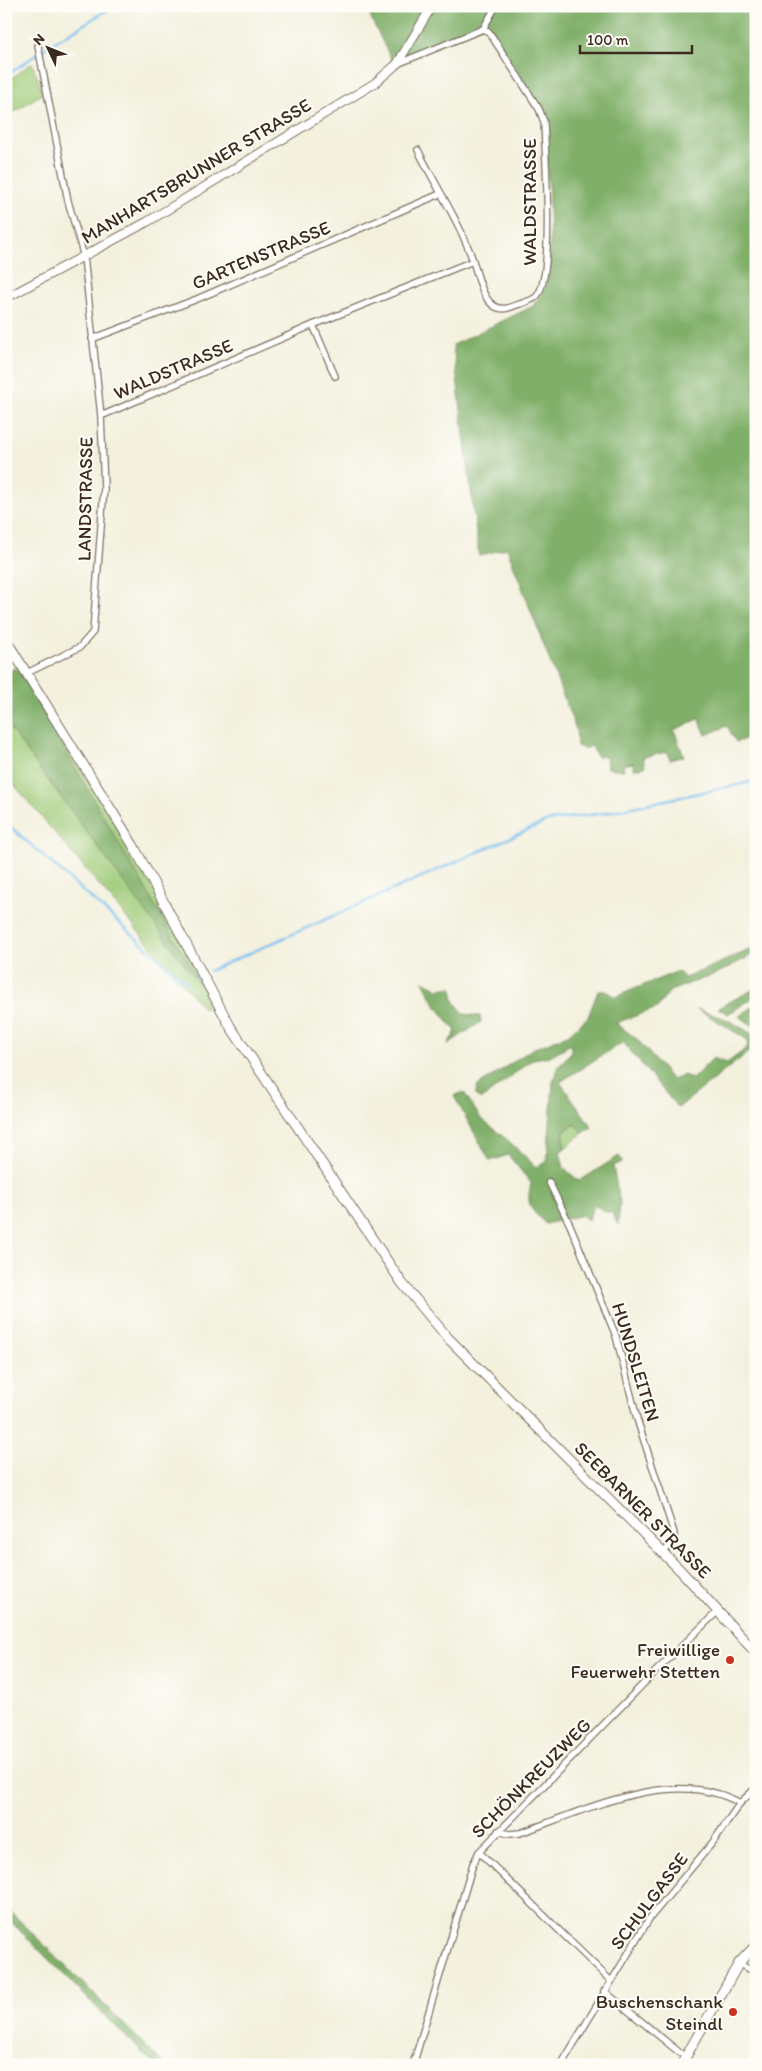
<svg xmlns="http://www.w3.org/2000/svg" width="762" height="2071" font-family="Itim,sans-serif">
<rect width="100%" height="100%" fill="#fdfcf7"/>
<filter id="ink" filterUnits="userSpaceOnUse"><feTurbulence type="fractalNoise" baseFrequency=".02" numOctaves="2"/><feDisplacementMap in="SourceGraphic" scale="10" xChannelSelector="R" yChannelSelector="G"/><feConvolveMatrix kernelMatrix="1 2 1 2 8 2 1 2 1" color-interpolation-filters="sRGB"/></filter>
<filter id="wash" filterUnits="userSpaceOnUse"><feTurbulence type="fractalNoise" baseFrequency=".0096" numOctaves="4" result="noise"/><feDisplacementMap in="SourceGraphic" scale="20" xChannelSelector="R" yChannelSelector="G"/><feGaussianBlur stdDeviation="1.12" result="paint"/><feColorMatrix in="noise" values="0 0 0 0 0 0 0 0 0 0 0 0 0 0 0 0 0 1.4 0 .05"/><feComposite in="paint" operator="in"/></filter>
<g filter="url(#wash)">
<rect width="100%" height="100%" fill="#f3f0dd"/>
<!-- green -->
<g fill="#9fcb78" stroke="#6d7a4b">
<polygon points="32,63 43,93 7,117 6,82"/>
<polygon points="18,667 136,858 202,978 210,999 210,1006 207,1008 203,1008 6,775 6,723 200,983 20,673 13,669"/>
<polygon points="575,1124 583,1133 564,1149 564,1131"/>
</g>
<!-- forest -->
<g fill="#7faf68" stroke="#5d6c43">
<polygon points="365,6 756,6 756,736 736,742 727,726 706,735 699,719 674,730 684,756 670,760 668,752 643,757 645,767 634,769 633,763 623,765 624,770 607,768 606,756 597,757 592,746 584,749 577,746 576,730 507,548 479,556 453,345 533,306 546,287 550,240 546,117 488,24 393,63"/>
<polygon points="13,669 20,673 200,983 199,984 6,723 6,673"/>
<path d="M756 947V953L718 973 670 991 657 1008 616 1023 638 1040 672 1080 684 1075 692 1079 713 1058 727 1063 747 1048 748 1040 697 1009 726 1019 756 1036V1046L678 1108 623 1042 560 1082 592 1127 583 1133 575 1124 564 1131V1149L560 1152 564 1168 579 1181 619 1156 623 1162 613 1166 620 1203 618 1225 612 1213 606 1212 594 1205 588 1220 582 1215 546 1224C530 1209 526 1206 531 1183L508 1155 490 1161 454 1096 464 1092 481 1119 510 1142 536 1167 547 1162 553 1082 559 1066 571 1052V1044L550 1056 533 1059 481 1100 475 1095 478 1086 532 1049 568 1035 588 1017 598 991H606L615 997 678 971 685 978Z"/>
<polygon points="423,981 439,989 452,987 454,1001 464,1014 480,1016 481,1022 448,1044 456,1031 436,1006"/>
<polygon points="756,988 756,996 728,1014 718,1008"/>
<polygon points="756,1005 756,1028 739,1016"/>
<polygon points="6,1907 165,2065 154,2065 6,1917"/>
</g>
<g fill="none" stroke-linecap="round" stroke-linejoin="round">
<!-- stream -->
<g stroke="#79bef0" stroke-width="2.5">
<polyline points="6,76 47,47 114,6"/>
<polyline points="6,823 187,983"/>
<polyline points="209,971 548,821 604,813 756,781"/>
<polyline points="197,978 198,977"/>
</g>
</g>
</g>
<g filter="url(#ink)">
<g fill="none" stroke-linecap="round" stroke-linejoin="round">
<!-- minor casing -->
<g stroke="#7b6f61" stroke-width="8">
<g id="minor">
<polyline points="397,64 483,29 496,6"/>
<path d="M418 150C436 187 460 222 473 261"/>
<polyline points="313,325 335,376"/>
<polyline points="92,339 197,299 440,194"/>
<path d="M101 416 313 325 473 261C479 279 485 317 511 307 518 304 530 302 536 297 555 279 545 153 544 122L539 109 489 32 483 29"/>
<polyline points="27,673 80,647 93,632 104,488 101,416 84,257 68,201 38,46"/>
<polyline points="549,1182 570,1225 616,1336 637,1419 674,1533 674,1541 663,1553"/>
<path d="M498 1831 509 1834 520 1833C586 1810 673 1766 740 1803"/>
<polyline points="479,1852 610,1980"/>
<polyline points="739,1963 748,1969 756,1967"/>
<polyline points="604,1991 685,2057"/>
<polyline points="413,2065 473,1864 479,1852 653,1674 719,1610"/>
<polyline points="561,2065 649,1919 713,1842 740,1803 756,1788"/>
</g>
</g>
<!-- tertiary casing -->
<g stroke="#7b6f61" stroke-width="10">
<polyline id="tertiary" points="6,298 147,222 375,83 397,64 432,6"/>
</g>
<!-- secondary casing -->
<g stroke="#7b6f61" stroke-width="11">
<g id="secondary">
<polyline points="6,640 133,845 230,1026 402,1283 448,1338 681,1571 756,1653"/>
<polyline points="681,2065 739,1963 756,1945"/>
</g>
</g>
<!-- minor -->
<use href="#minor" stroke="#fff" stroke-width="5.5"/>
<!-- tertiary -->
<use href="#tertiary" stroke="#fff" stroke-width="8"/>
<!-- secondary -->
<use href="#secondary" stroke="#fff" stroke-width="9"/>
</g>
</g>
<!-- markers -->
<g fill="#c8321e" stroke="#fdfcf7" stroke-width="2">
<circle cx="730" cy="1660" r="5"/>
<circle cx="733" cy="2012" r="5"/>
</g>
<g text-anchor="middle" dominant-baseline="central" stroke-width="4" stroke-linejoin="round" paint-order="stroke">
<!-- street labels -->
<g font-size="19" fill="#3b2a1e" stroke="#fdfcf7">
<text transform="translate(196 171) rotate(-31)">MANHARTSBRUNNER STRASSE</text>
<text transform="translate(529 202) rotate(-90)">WALDSTRASSE</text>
<text transform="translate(261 255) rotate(-23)">GARTENSTRASSE</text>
<text transform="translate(173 369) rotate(-23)">WALDSTRASSE</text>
<text transform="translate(85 499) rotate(-89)">LANDSTRASSE</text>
<text transform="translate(636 1362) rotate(73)">HUNDSLEITEN</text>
<text transform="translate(643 1510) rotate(45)">SEEBARNER STRASSE</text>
<text transform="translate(531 1778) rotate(-45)">SCHÖNKREUZWEG</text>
<text transform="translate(649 1901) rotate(-53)">SCHULGASSE</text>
</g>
<!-- poi labels -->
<g font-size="19" fill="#3b2a1e" stroke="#fdfcf7" text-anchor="end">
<text x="720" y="1649">Freiwillige<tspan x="720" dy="22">Feuerwehr Stetten</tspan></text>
<text x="723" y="2001">Buschenschank<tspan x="723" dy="22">Steindl</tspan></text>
</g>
</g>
<!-- margin -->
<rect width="762" height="2071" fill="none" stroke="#fdfcf7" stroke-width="25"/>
<!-- north arrow -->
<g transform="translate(48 48) rotate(313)" stroke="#fdfcf7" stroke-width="4" paint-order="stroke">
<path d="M0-4L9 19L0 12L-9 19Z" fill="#3b2a1e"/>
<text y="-8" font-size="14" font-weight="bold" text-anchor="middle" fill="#3b2a1e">N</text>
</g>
<!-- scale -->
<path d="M580 45v8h112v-8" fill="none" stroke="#3b2a1e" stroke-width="2.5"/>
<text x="587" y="45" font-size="15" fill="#3b2a1e" stroke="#fdfcf7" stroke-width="4" paint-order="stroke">100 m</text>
</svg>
